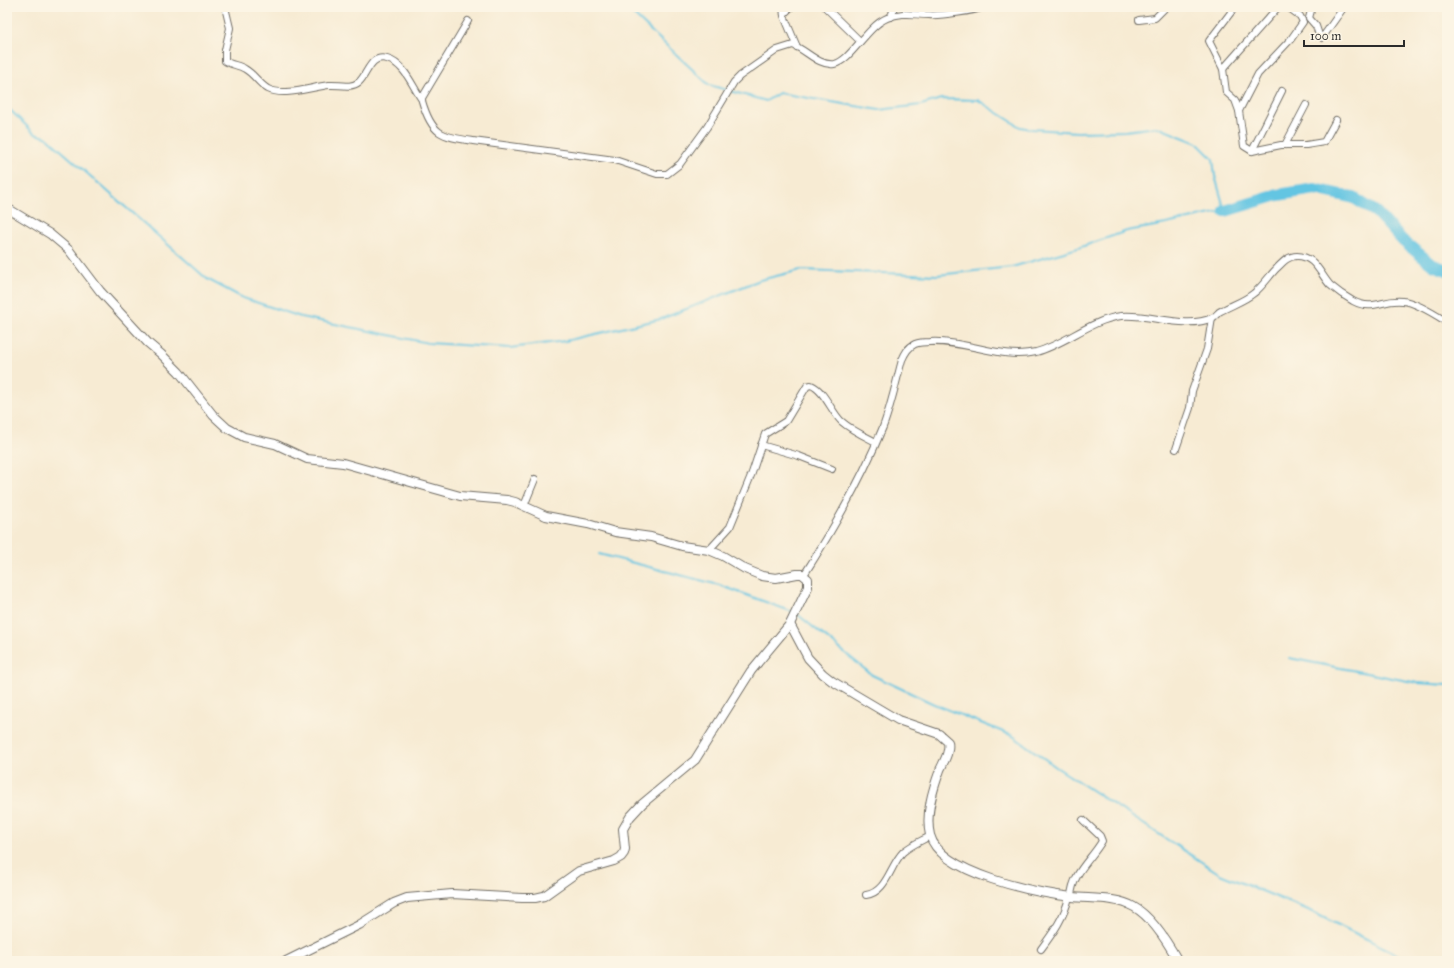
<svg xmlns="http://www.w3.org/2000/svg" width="1454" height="968" font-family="'IM FELL Great Primer',serif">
<rect width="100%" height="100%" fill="#fcf5e5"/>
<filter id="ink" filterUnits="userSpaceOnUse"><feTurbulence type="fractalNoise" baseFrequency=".025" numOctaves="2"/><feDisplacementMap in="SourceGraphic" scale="8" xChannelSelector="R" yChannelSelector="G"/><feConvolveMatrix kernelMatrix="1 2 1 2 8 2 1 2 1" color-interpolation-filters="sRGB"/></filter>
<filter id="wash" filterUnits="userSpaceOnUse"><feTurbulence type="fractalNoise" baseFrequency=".012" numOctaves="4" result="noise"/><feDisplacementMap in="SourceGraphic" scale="16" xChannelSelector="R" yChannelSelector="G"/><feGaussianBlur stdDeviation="0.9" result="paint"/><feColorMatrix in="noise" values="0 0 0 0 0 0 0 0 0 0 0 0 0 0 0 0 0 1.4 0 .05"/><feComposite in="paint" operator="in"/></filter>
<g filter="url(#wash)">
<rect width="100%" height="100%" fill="#f7ebd3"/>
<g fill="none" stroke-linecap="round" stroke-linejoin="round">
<!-- stream -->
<g stroke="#64c5e2" stroke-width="2">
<polyline points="7,107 35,134 46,137 207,279 243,298 301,317 428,343 510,348 565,341 661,319 760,280 801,270 937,275 1012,267 1078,248 1127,231 1166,224 1225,211 1215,176 1213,159 1197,143 1157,127 1125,131 1077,132 1032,129 1020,127 978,100 941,99 921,105 879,110 779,93 766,101 709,85 636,17 627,7"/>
<polyline points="599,554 719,585 793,612"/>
<polyline points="797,614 872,675 934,704 1013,736 1056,767 1220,874 1306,909 1393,952 1407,961"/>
<polyline points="1289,658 1418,683 1447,685"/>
</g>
<!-- river -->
<polyline stroke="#64c5e2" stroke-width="12" points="1225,211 1278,195 1315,189 1354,198 1376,212 1403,241 1433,265 1447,270"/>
</g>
</g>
<g filter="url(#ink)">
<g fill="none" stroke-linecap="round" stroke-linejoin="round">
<!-- minor casing -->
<g stroke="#726e66" stroke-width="8">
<g id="minor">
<path d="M225 7 230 28 225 50V61C231 65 239 65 245 69 254 74 259 84 268 89 284 97 312 87 329 85 339 84 350 89 359 82 368 74 370 54 387 59 405 64 412 86 422 100"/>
<polyline points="783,7 784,16 797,47"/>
<polyline points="825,7 860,41"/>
<polyline points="1235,7 1209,41 1223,69 1226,92 1235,100 1239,111"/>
<polyline points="1288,7 1300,16 1303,22 1291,39 1258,74 1239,111 1244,146 1252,151 1281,145 1306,145 1324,142 1336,120"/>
<polyline points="1312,7 1309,18 1316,26 1319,35 1322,38 1344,7"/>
<polyline points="784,14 791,7"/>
<polyline points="891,17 894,7"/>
<polyline points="1139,20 1155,18 1166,7"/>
<path d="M468 21 422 98V101C432 135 441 136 473 141L615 160 657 174H667L680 164 707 127 734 82 740 76 777 50 793 45C806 50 819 66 834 64 851 61 866 27 887 18 903 11 913 15 929 15 940 16 974 11 984 7"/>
<polyline points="1223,69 1278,7"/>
<polyline points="1285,145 1306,105"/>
<polyline points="1252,151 1282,91"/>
<polyline points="761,445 799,456 832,469"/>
<polyline points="1176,449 1190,408 1192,391 1207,349 1212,318"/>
<polyline points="524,506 535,479"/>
<path d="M709 550 730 527 752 473 765 434 786 421 807 386 811 385C824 390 831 411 841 421 851 430 864 436 876 442"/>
<path d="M804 575C834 528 862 479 883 427 891 406 896 382 902 360 905 353 908 347 915 344 920 342 925 342 930 342 966 340 1001 360 1036 352 1066 344 1090 320 1121 316 1149 313 1185 330 1212 318 1215 317 1217 314 1219 312 1231 305 1243 302 1254 293 1263 286 1269 276 1277 268 1283 262 1288 256 1297 256 1315 256 1320 274 1330 285 1337 291 1344 296 1353 301 1374 312 1383 298 1403 301 1416 302 1436 315 1447 322"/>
<path d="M866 895C887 892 890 865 903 852 911 845 921 841 930 836"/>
<path d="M1071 897C1072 873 1091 860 1102 841L1100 836 1083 820"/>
<path d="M1041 949C1053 933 1065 916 1069 897"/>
</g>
</g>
<!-- tertiary casing -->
<g stroke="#726e66" stroke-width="10">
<g id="tertiary">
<polyline points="7,208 50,234 69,250 100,291 148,343 161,354 179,372 213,415 227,428 244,437 275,444 307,459 343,463 460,496 507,500 515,502 546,516 588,524 615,532 651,537 682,546 709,550 723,556 745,569 762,576 776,578 797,574 802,574 808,579 808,587 790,624 751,671 695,760 642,804 630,817 623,829 625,849 624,853 621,857 614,861 579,871 544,896 535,898 522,898 452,894 407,898 394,903 359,925 286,961"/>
<path d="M790 624 808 658 823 674 832 681 898 720 939 734 948 742C950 752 944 761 940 770 933 789 925 814 930 835 940 874 1038 893 1072 897 1092 899 1117 897 1134 907 1152 917 1168 943 1178 961"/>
</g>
</g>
<!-- minor -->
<use href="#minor" stroke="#fff" stroke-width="6"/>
<!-- tertiary -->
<use href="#tertiary" stroke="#fff" stroke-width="8"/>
</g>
</g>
<!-- margin -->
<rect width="1454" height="968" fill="none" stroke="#fcf5e5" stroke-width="24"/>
<!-- scale -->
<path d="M1304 40v6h100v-6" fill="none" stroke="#2b2b2b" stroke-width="2"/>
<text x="1310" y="40" font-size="12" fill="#2b2b2b" stroke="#fcf5e5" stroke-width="3" paint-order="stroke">100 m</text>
</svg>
